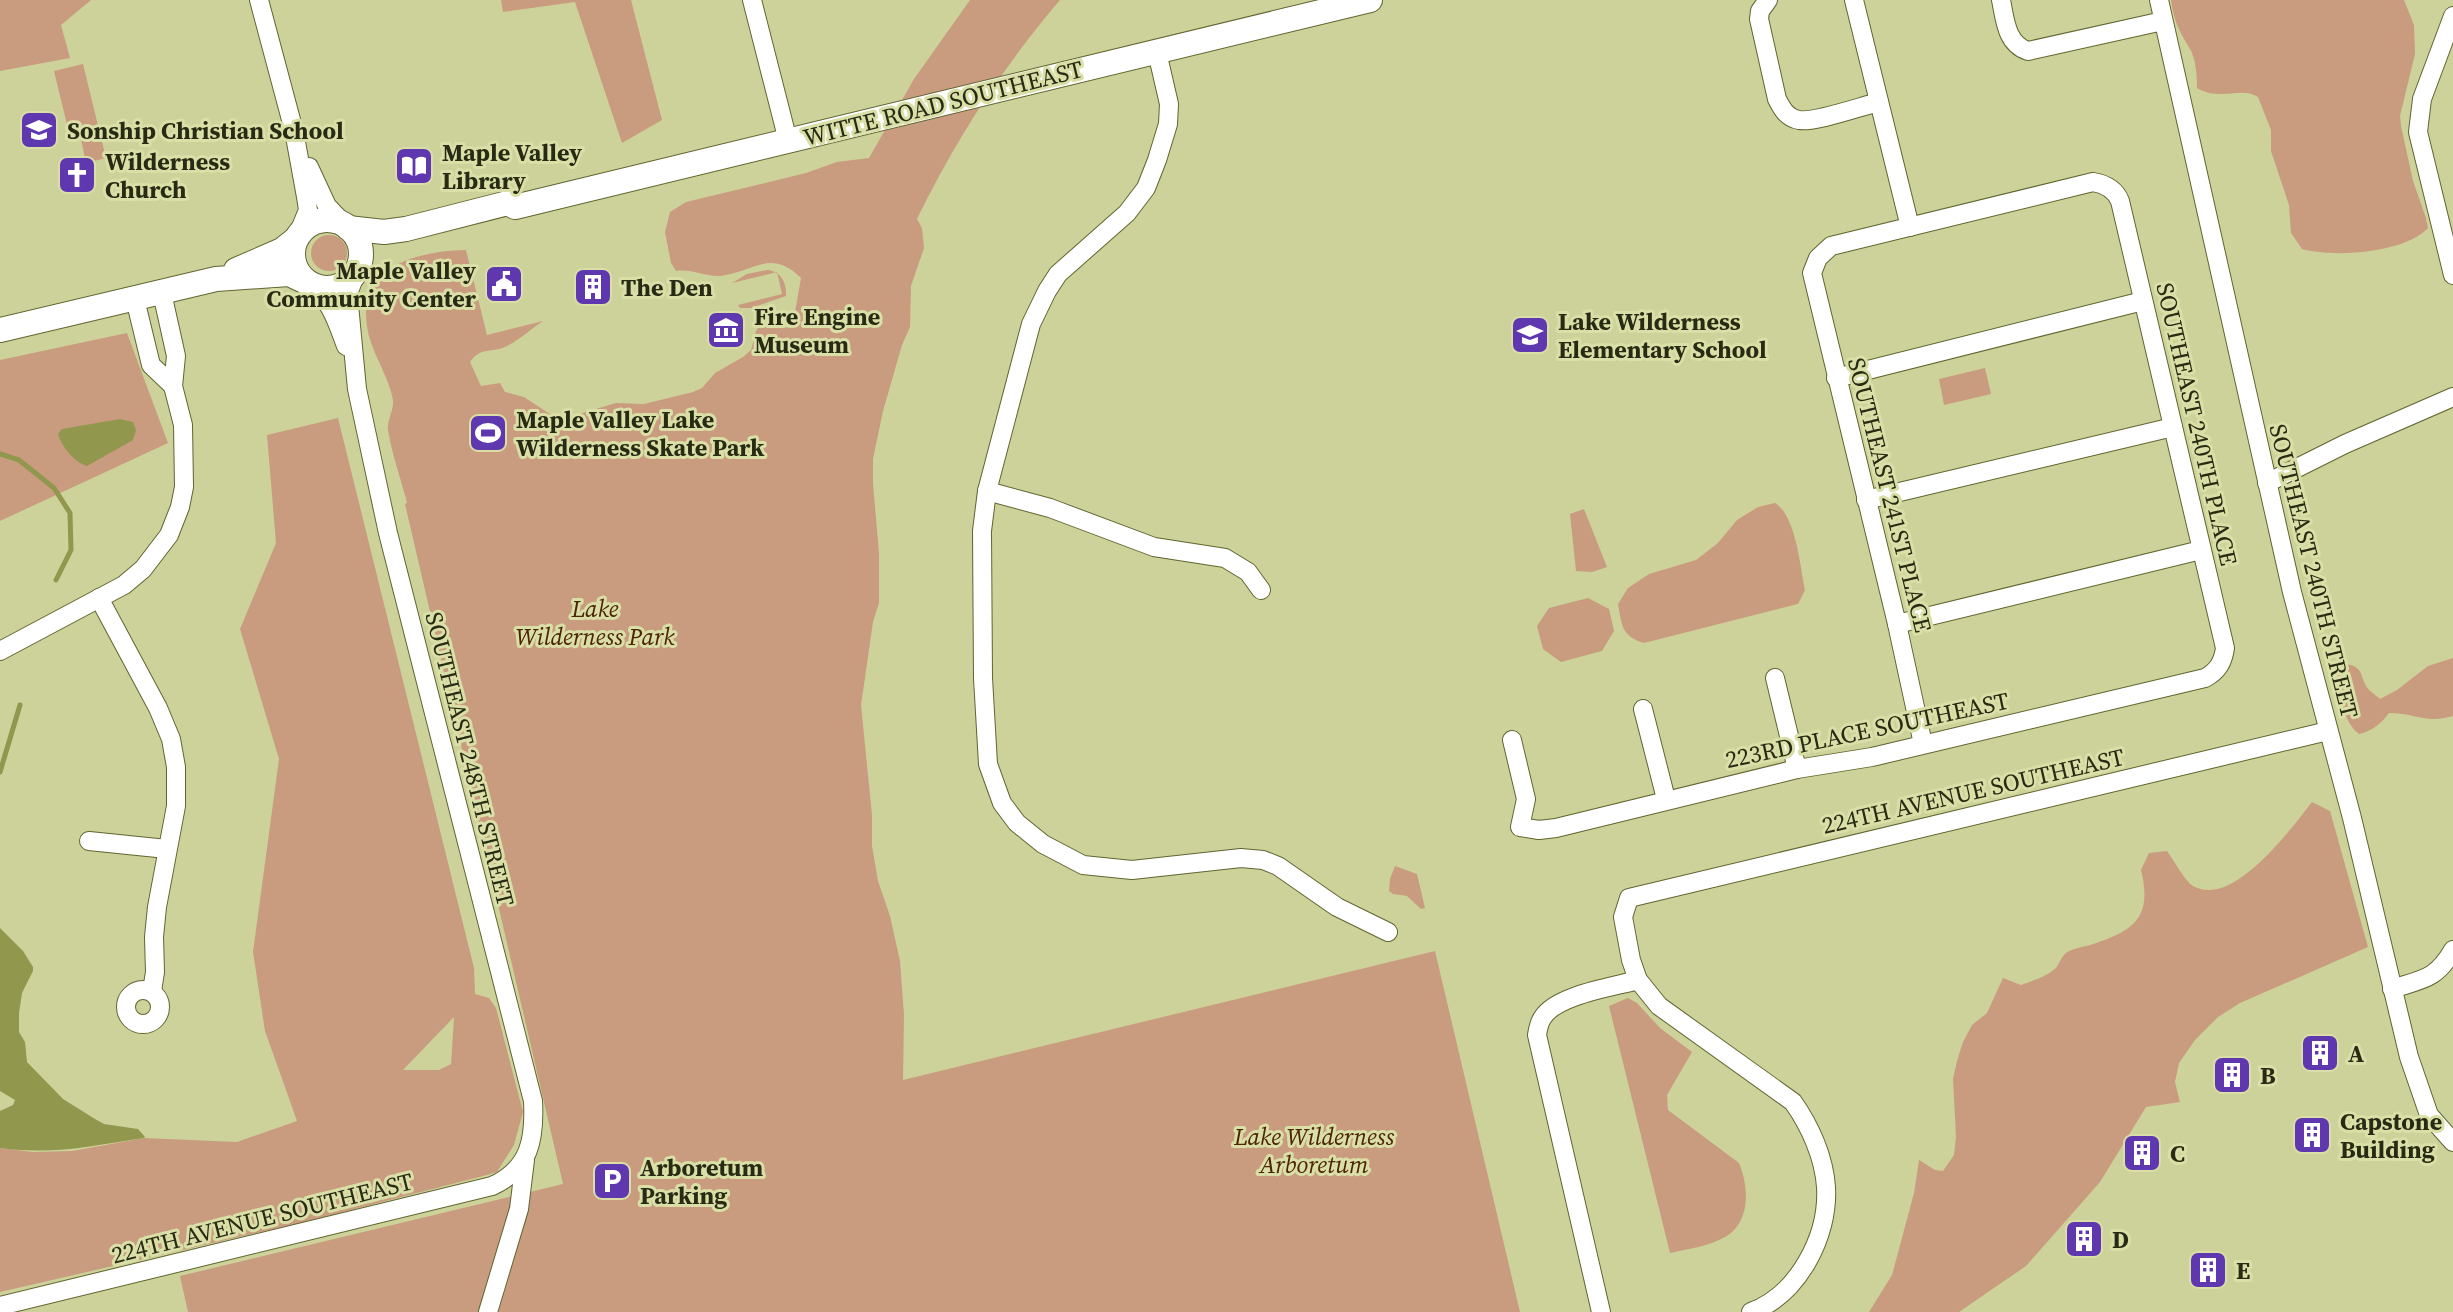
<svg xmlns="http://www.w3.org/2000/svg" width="2453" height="1312" font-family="'Source Serif 4',serif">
<rect width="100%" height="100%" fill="#ccd299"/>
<!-- green -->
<g fill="#ca9c7f" fill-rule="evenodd">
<polygon points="0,0 91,0 61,25 70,58 0,71"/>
<polygon points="501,0 631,0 662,120 622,143 575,2 503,12"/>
<path d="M970 0H1060C1003 67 955 140 917 219L922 228 924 248 911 286 910 327 902 345 883 411 873 459V484L879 553V603L873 622 861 705 872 815V846L878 881 890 916 900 961 904 1015 903 1080 1435 951 1520 1312H188L180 1276 563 1184 405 504 407 503C401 479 392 455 388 430 387 420 394 410 393 400 389 378 375 358 369 336 352 269 413 251 466 250L487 335 543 321C531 329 518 341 505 347 491 353 480 347 470 362L481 386 500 383 505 392 524 397 559 420 616 403 644 404 693 392 702 388 715 373 743 357 751 350 756 331 762 322C773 322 779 327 789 328L794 318 801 278C772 250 757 269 726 275 708 279 693 268 676 271L671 263 665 232 670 212 686 202 806 173 837 162 869 158 914 79Z"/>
<path d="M2171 0H2404L2414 25 2415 54 2400 116 2401 126 2413 181 2426 218 2428 228C2405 253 2334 258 2302 249L2291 233 2289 205 2271 151V130L2258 97C2240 86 2221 102 2197 88 2197 76 2196 59 2190 49 2179 31 2174 21 2171 0Z"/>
<polygon points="83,64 106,158 86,163 81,139 71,141 54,71"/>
<circle cx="329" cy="253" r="18"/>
<path d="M767 270C781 271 787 283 786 296L751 308H740L738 305 782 294 777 272 732 283 747 274Z"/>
<polygon points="127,333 168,443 0,521 0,360"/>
<polygon points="1985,368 1991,394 1944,405 1939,379"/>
<path d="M338 418 474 968 475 994 489 998 496 1008 523 1112 514 1145 497 1172 487 1175 300 1223 0 1292V1148L33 1152 72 1151 144 1138 237 1142 297 1121 265 1031 253 952 279 759 240 629 276 543 267 435ZM454 1017 451 1064 439 1070H403Z"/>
<path d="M1775 503C1796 516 1800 566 1805 590L1798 604 1644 643C1621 636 1622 625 1618 604L1628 588 1649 574 1696 560 1718 543 1737 520 1758 507Z"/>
<polygon points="1584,509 1607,567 1592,572 1576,571 1570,514"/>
<polygon points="1588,598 1609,609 1614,631 1602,651 1561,662 1543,649 1537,626 1549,608"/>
<path d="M2453 658V716C2426 724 2415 713 2389 713 2381 724 2372 731 2359 734 2343 722 2338 691 2337 671L2342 664C2366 665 2358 676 2369 690 2370 691 2379 698 2380 699L2397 690 2428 666Z"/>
<path d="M2312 802 2330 811 2368 947 2240 1003 2218 1017 2195 1040 2179 1063 2175 1082 2180 1102 2146 1107 2100 1182 2026 1266 1959 1312H1869L1892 1275 1914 1193 1919 1160 1935 1170 1943 1171 1954 1155 1956 1137 1953 1079 1957 1061 1963 1042 1972 1025 1987 1013 2003 978 2021 985C2032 981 2045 977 2055 969 2059 965 2061 957 2066 953 2071 949 2083 947 2090 945 2133 931 2153 919 2141 870L2149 853 2167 851C2173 859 2185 881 2193 886 2232 909 2291 829 2312 802Z"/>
<polygon points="1395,866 1417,874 1425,908 1421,909 1407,896 1393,894 1389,891 1390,879"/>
<path d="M1628 998 1637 1003 1660 1028 1692 1052 1667 1095 1668 1110 1739 1163C1749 1187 1751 1222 1725 1237 1710 1246 1688 1249 1670 1253L1609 1006Z"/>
</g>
<!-- water -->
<g fill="#91974c">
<path d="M120 419 133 422 136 430 133 440 87 466C74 462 62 447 58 434L62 429Z"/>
<path d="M0 928 23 951 33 967V971L22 993 19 1013V1032L25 1042 27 1062 63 1099 95 1119 104 1124 138 1129 145 1137 144 1138C90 1146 55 1155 0 1148V1111L13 1105 15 1100 0 1091Z"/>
</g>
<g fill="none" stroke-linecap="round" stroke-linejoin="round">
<!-- stream -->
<g stroke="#91974c" stroke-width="5">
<polyline points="0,454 19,460 54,488 70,513 71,550 56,580"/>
<polyline points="0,772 20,705"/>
</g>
<!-- street casing -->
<g stroke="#616530" stroke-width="20">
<g id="street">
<polyline points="259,0 294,131 306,197 308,210 297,237"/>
<polyline points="752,0 788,141"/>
<path d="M1768 0 1760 11 1759 19 1777 99C1782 109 1787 118 1799 120 1814 123 1862 106 1879 102"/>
<polyline points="1854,0 1910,227"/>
<path d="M2001 0C2005 19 2006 44 2028 51L2163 21"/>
<polyline points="2159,0 2292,592 2352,818 2409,1057 2429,1115 2453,1142"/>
<polyline points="2453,16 2422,99 2418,132 2453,275"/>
<polyline points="1157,52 1169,104 1168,124 1157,160 1146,188 1127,213 1058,274 1047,291 1031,324 987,491 982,531 983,678 988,764 1002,803 1017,823 1043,844 1083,865 1132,870 1241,858 1263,860 1278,866 1337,907 1388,932"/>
<polyline points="309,167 327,206 346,226"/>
<path d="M309 284C331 300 337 322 346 346"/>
<polyline points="135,299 151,365 173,386 176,356 162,293"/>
<polyline points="1836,378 2143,301"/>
<polyline points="2267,483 2345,444 2453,397"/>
<polyline points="987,491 1050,508 1154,547 1225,558 1248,572 1261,590"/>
<polyline points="1866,500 2173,427"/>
<polyline points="99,598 158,708 171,739 176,767 176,806 157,907 154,937 155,972 152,991"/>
<polyline points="1897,624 2201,550"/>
<polyline points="0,651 124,585 143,569 169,535 180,507 184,487 183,425 173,386"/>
<polyline points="1775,678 1797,769"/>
<polyline points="1643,709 1666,799"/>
<path d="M1512 740 1526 799 1520 827 1539 830 1556 828 1797 769 1872 757 2205 678C2218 671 2223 662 2225 648L2120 201C2115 189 2105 184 2093 182L1831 246 1818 258 1812 273 1897 624 1923 744"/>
<polyline points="89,841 167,849"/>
<path d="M2392 989C2422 979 2436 980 2453 950"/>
<circle cx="143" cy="1007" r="17"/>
<path d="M0 1306 492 1186C530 1169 535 1139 533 1101L388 533 357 389 348 294 357 270"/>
<polyline points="488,1312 519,1209 525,1160"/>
<path d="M1601 1312 1537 1035C1538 1029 1539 1022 1543 1017 1557 995 1613 987 1638 980"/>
<path d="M1751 1312C1798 1295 1829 1236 1826 1187 1824 1157 1810 1126 1793 1102L1659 1006 1638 980 1631 960 1623 917 1629 898 2328 731"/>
</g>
</g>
<!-- secondary casing -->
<g stroke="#616530" stroke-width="26">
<g id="secondary">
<circle cx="327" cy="254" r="34"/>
<polyline points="348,228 384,232 406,229 508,203 515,207 1370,0"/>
<polyline points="236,270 282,250 296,239"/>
<polyline points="0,330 216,279 289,274 306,282"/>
</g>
</g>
<!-- street -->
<use href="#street" stroke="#fff" stroke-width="18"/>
<!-- secondary -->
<use href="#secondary" stroke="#fff" stroke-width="24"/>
</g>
<!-- icons -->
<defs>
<g id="school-square" transform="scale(2)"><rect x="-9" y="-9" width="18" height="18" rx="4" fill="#5f38b0" stroke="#d9dfa6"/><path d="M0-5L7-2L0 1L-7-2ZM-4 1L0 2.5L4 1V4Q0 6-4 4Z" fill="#fff"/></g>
<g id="library-square" transform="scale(2)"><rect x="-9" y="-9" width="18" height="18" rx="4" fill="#5f38b0" stroke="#d9dfa6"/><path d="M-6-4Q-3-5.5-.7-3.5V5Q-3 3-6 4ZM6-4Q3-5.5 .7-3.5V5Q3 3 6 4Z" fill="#fff"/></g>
<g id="church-square" transform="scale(2)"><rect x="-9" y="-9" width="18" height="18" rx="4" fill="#5f38b0" stroke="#d9dfa6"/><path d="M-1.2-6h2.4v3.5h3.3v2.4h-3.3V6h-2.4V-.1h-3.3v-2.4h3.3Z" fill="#fff"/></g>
<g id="civic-square" transform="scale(2)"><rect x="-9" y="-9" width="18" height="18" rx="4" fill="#5f38b0" stroke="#d9dfa6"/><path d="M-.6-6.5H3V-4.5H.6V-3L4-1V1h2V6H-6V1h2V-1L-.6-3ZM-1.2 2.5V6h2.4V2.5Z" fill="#fff"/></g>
<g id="building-square" transform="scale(2)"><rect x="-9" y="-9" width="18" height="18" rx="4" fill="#5f38b0" stroke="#d9dfa6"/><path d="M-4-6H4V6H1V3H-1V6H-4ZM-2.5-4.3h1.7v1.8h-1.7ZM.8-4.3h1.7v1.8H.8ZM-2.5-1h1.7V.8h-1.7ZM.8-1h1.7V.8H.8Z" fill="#fff"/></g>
<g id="museum-square" transform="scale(2)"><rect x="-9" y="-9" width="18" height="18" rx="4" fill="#5f38b0" stroke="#d9dfa6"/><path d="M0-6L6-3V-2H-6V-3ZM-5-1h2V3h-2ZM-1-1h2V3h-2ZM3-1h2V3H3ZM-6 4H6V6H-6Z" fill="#fff"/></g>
<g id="stadium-square" transform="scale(2)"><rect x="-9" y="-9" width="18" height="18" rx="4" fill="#5f38b0" stroke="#d9dfa6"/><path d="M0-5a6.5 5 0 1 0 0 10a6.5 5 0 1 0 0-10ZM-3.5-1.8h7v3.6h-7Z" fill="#fff"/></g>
<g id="parking-square" transform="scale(2)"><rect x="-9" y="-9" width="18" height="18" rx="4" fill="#5f38b0" stroke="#d9dfa6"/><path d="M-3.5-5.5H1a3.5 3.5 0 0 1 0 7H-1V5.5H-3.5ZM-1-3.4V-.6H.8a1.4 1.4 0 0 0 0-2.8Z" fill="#fff"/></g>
</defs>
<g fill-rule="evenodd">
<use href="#school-square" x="39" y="130"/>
<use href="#library-square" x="414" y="166"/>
<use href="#church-square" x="77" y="175"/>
<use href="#civic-square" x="504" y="284"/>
<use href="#building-square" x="593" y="287"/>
<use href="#museum-square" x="726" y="330"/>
<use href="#school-square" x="1530" y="335"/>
<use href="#stadium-square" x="488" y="433"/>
<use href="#building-square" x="2320" y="1053"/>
<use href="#building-square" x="2232" y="1075"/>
<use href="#building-square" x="2312" y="1135"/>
<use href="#building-square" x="2142" y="1153"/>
<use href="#parking-square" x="612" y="1181"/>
<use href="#building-square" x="2084" y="1239"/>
<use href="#building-square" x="2208" y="1270"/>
</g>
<g text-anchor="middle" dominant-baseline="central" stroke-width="6" stroke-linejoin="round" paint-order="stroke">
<!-- street labels -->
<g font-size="24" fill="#282a13" stroke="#d9dfa6">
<text transform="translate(943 103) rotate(-14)">WITTE ROAD SOUTHEAST</text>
<text transform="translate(2197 424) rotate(77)">SOUTHEAST 240TH PLACE</text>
<text transform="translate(1890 495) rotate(76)">SOUTHEAST 241ST PLACE</text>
<text transform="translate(2314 571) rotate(76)">SOUTHEAST 240TH STREET</text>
<text transform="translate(1867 730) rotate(-12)">223RD PLACE SOUTHEAST</text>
<text transform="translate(470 759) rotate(76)">SOUTHEAST 248TH STREET</text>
<text transform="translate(1973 791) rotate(-13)">224TH AVENUE SOUTHEAST</text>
<text transform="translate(262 1218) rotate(-14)">224TH AVENUE SOUTHEAST</text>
</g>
<!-- poi labels -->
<g font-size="24" font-weight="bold" fill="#282a13" stroke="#d9dfa6" text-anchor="start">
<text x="67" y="130">Sonship Christian School</text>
<text x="442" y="152">Maple Valley<tspan x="442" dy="28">Library</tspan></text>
<text x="105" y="161">Wilderness<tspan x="105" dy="28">Church</tspan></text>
<text x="476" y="270" text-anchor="end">Maple Valley<tspan x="476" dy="28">Community Center</tspan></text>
<text x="621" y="287">The Den</text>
<text x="754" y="316">Fire Engine<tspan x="754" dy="28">Museum</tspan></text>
<text x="1558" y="321">Lake Wilderness<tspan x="1558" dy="28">Elementary School</tspan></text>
<text x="516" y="419">Maple Valley Lake<tspan x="516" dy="28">Wilderness Skate Park</tspan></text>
<text x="2348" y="1053">A</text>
<text x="2260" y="1075">B</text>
<text x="2340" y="1121">Capstone<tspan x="2340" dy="28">Building</tspan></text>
<text x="2170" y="1153">C</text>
<text x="640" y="1167">Arboretum<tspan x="640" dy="28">Parking</tspan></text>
<text x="2112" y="1239">D</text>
<text x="2236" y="1270">E</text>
</g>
<!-- park labels -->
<g font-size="24" font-style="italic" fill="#4d2302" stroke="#d9dfa6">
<text x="595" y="608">Lake<tspan x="595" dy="28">Wilderness Park</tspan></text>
<text x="1314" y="1136">Lake Wilderness<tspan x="1314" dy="28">Arboretum</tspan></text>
</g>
</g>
</svg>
